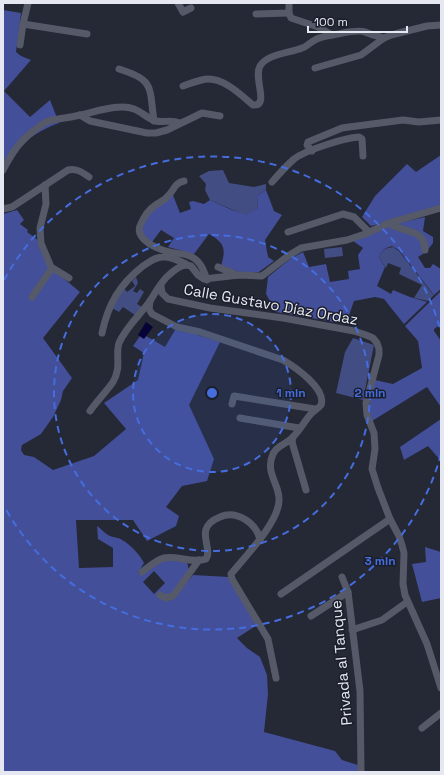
<svg xmlns="http://www.w3.org/2000/svg" width="444" height="775" font-family="'Space Grotesk',sans-serif">
<rect width="100%" height="100%" fill="#252835"/>
<!-- green -->
<g fill="#424d84">
<polygon points="223,170 229,183 254,187 266,184 266,190 257,196 258,208 247,216 210,200 205,190 206,184 199,176 209,171"/>
<polygon points="342,247 343,256 325,258 324,249"/>
<path d="M393 247 399 251 431 292 434 295 428 301 414 298 422 285 399 274 401 268 388 263 386 268 379 258C381 250 385 248 393 247Z"/>
<polygon points="136,277 138,283 133,291 137,293 140,289 144,292 137,304 142,307 135,315 123,307 119,312 112,308 124,288 127,292 135,286 132,281"/>
<polygon points="353,338 374,345 363,400 336,393 345,352"/>
</g>
<!-- forest -->
<g fill="#434f99" fill-rule="evenodd">
<path d="M3 10 21 13 16 52 21 56 31 60 4 91 30 117 50 100 59 123C43 129 27 137 17 153 12 160 9 167 3 173Z"/>
<polygon points="441,155 441,206 371,226 362,217 375,196 407,164 416,172"/>
<path d="M266 190 274 211 282 215 265 240 268 257 274 261 259 272 243 273 221 266C226 249 225 243 209 234L194 254 168 247 174 238 161 230 152 242 144 237 141 230 145 217 173 195 180 213 191 209 189 202 193 201 204 204 210 200 232 210 247 215 258 208 257 196Z"/>
<path d="M17 210 24 220 20 224 28 230 27 232 38 240 50 267 80 292 43 338 72 378 63 391 61 400 53 417 41 434 22 445 21 450 24 455 34 457 53 470 94 456 126 429 104 403 138 380 144 353 133 346 140 336H146L165 347 175 330 183 332 191 333 220 342 189 405 214 459 207 481 182 486 166 507 179 516 176 526 147 541 133 520H76L79 568 113 567V548L98 539 97 526C102 529 105 534 110 536 114 538 119 537 122 540 130 544 140 555 144 563L138 573H141L163 559 187 561 189 572 186 583 193 575 229 577 257 625 237 638 247 648 260 657 267 675 268 694 264 732 335 751 342 760 361 766 359 772H3V214ZM154 571 165 583 154 594 143 582Z"/>
<path d="M425 217 423 231 433 237V243L426 252 418 257 425 268H430L433 264 441 269V289L434 295 399 250 392 246C385 248 381 250 379 258L385 267 377 286 391 294 393 290 410 297 427 302 404 324 384 299 375 297 354 301 346 324 276 312 266 294 268 277 290 259 303 252 309 267 326 264 330 282 349 279 348 271 360 269 358 255 363 248 353 241 394 224Z"/>
<path d="M441 291V324L434 329V331L441 341V407L427 387 372 421C366 407 372 393 375 380L393 384 422 368 418 341 405 326Z"/>
<polygon points="441,419 441,461 428,446 404,460 400,447"/>
<polygon points="425,547 441,552 441,598 422,602 412,564 426,562"/>
</g>
<!-- water -->
<polygon fill="#070337" points="146,322 153,327 144,339 138,335"/>
<g fill="none" stroke-linecap="round" stroke-linejoin="round">
<!-- minor -->
<g stroke="#555968" stroke-width="7">
<polyline points="178,3 183,12 191,8"/>
<path d="M289 3V13L291 18 318 27 332 35C340 34 358 29 365 32 372 35 377 36 384 38"/>
<polyline points="256,14 289,13"/>
<polyline points="23,24 87,34"/>
<polyline points="20,45 23,24 28,3"/>
<polyline points="315,68 361,55 384,38 391,35 427,26 441,25"/>
<path d="M119 69C155 80 149 87 154 121"/>
<path d="M183 86C191 83 199 80 207 79 224 78 241 95 253 105 270 107 253 78 260 66 267 54 290 53 302 48 307 47 310 42 315 40 320 37 326 36 332 35"/>
<path d="M80 115C95 112 120 103 134 109 142 112 148 119 156 121 165 123 169 119 180 123"/>
<polyline points="312,151 307,145 308,142 342,128 349,127 403,120 419,122 441,120"/>
<path d="M3 170C12 153 20 140 36 129 40 126 44 122 49 121 59 118 69 118 80 115L90 121 147 133H156L167 130 202 113 220 116"/>
<path d="M184 181C174 183 174 191 167 197 165 200 160 202 157 204 148 210 144 216 140 226 135 240 158 249 169 252 177 254 185 253 192 257 201 262 204 271 207 280"/>
<path d="M272 182C279 174 286 166 294 159 306 150 344 138 359 137L362 139 363 156"/>
<polyline points="45,185 46,204 40,228 41,243 51,267 69,278"/>
<path d="M3 209 12 207 68 170C76 168 82 172 89 177"/>
<path d="M389 223C402 233 425 228 425 250"/>
<polyline points="288,232 343,214 354,217 369,232"/>
<polyline points="218,267 237,275"/>
<polyline points="161,286 162,293 168,299 210,308 283,318 354,331 366,335 373,338 377,343 379,349 379,355 366,403 367,415 374,433 375,449 372,469 378,488 390,519 399,536 402,545 404,553 403,584 405,595 427,644 441,688"/>
<polyline points="32,297 52,268"/>
<path d="M150 301 149 309 152 314 177 327 200 332 283 360C295 367 327 389 321 405 318 409 313 411 310 415 304 422 300 430 293 437 287 444 277 445 273 454 265 472 278 482 279 498 281 520 245 557 231 574L232 579 268 639 276 678"/>
<path d="M102 333C108 304 120 284 143 266 149 262 155 257 163 257 171 256 179 261 186 264"/>
<polyline points="232,404 234,396 315,409"/>
<path d="M90 411C97 401 106 392 113 382 122 367 115 355 119 343 126 327 140 315 150 301 156 292 161 281 170 274 176 269 183 263 191 266L198 275 204 279 239 275 262 276 288 256 301 248 347 240 365 234 389 223 441 208"/>
<polyline points="240,418 299,428"/>
<polyline points="293,437 292,442 306,490"/>
<path d="M142 572C149 567 156 560 164 558 177 555 193 564 206 559 214 548 192 528 220 517 229 513 238 515 246 520 254 525 258 531 260 540"/>
<polyline points="342,577 348,592 360,691 361,771"/>
<polyline points="281,594 390,519"/>
<polyline points="160,595 165,598 173,596 199,560"/>
<polyline points="311,616 348,592"/>
<polyline points="352,630 382,620 407,602"/>
<polyline points="422,728 441,713"/>
</g>
</g>
<!-- distance rings -->
<circle cx="212" cy="393" r="79" fill="#456ddd" fill-opacity=".12"/>
<g fill="none" stroke="#456ddd" stroke-width="2" stroke-dasharray="7 5">
<circle cx="212" cy="393" r="79"/>
<circle cx="212" cy="393" r="158"/>
<path d="M441 454A237 237 0 0 1 4 506M4 280A237 237 0 0 1 441 332"/>
</g>
<g text-anchor="middle" dominant-baseline="central" stroke-width="3" stroke-linejoin="round" paint-order="stroke">
<!-- street labels -->
<g font-size="15" fill="#e6e8f1" stroke="#1b1e2b">
<text transform="translate(271 304) rotate(10)">Calle Gustavo Díaz Ordaz</text>
<text transform="translate(341 663) rotate(-95)">Privada al Tanque</text>
</g>
</g>
<circle cx="212" cy="393" r="6" fill="#456ddd" stroke="#1b1e2b" stroke-width="2"/>
<g font-size="12" text-anchor="middle" font-weight="bold" fill="#456ddd" stroke="#1b1e2b" stroke-width="3" stroke-linejoin="round" paint-order="stroke">
<text x="291" y="397">1 min</text>
<text x="370" y="397">2 min</text>
<text x="380" y="565">3 min</text>
</g>
<!-- border -->
<rect width="444" height="775" fill="none" stroke="#e6e8f1" stroke-width="8"/>
<!-- scale -->
<path d="M308 26v6h99v-6" fill="none" stroke="#e6e8f1" stroke-width="2"/>
<text x="314" y="26" font-size="12" fill="#e6e8f1" stroke="#1b1e2b" stroke-width="3" paint-order="stroke">100 m</text>
</svg>
